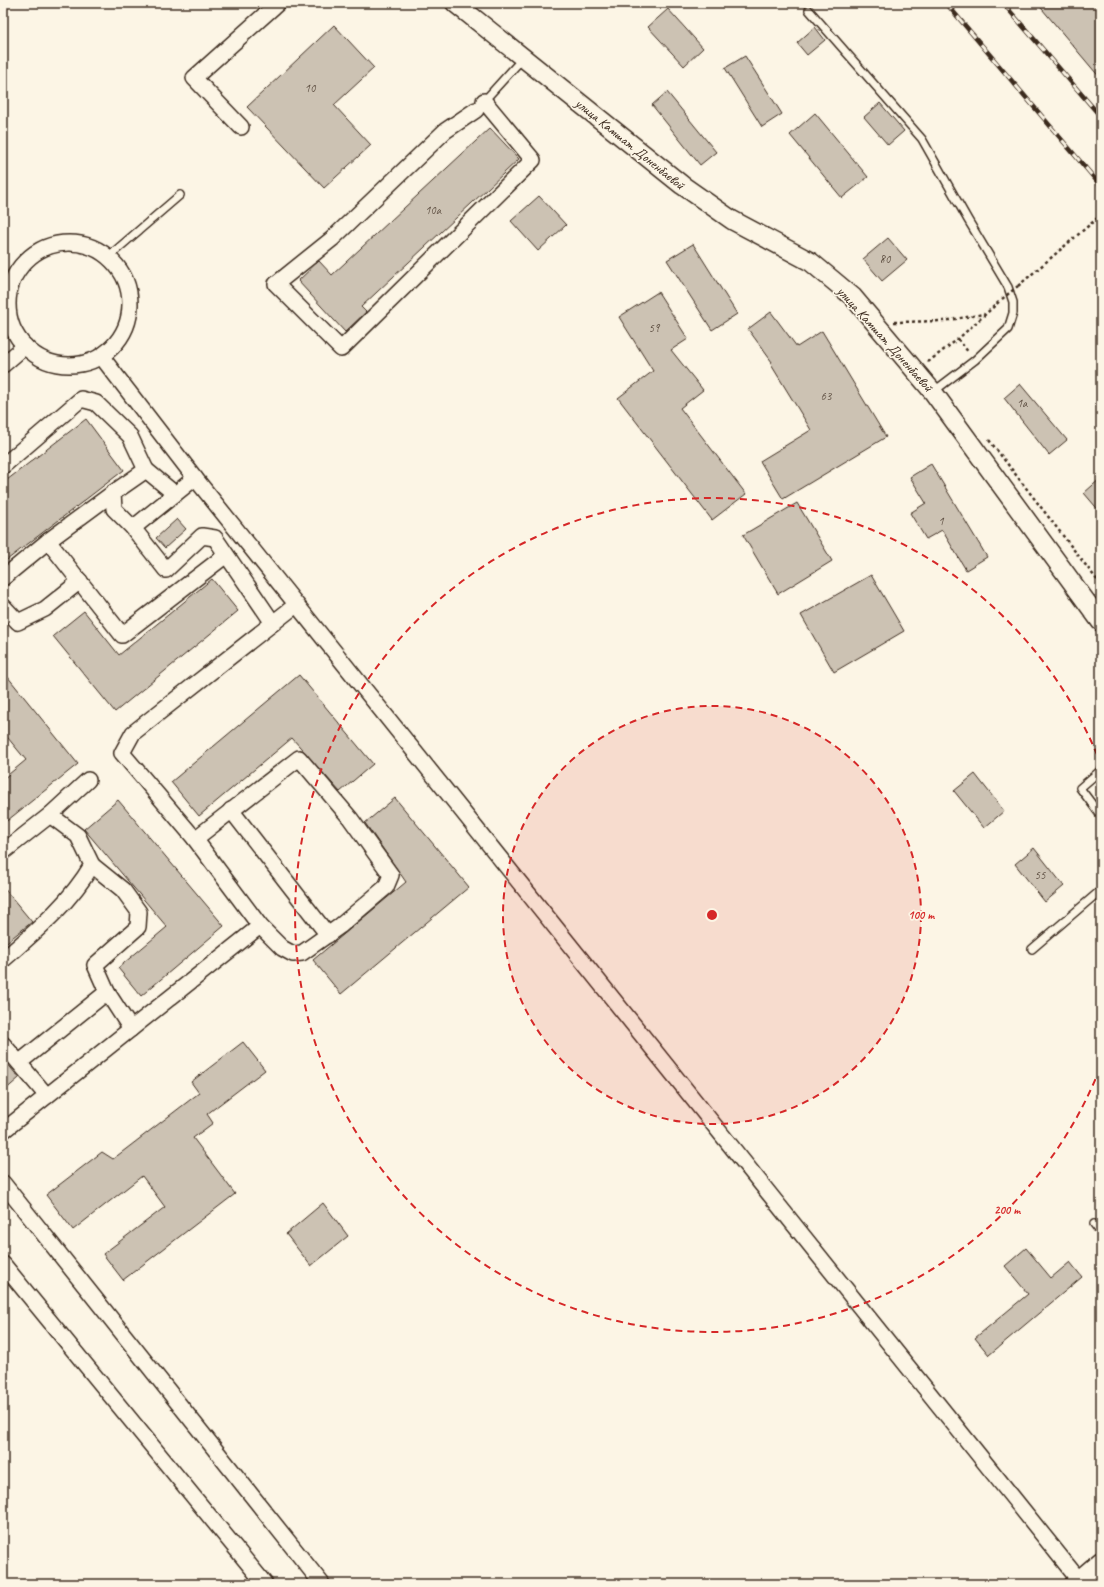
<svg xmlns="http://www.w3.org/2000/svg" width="1104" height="1587" font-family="Caveat,sans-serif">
<rect width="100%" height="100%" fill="#fcf5e5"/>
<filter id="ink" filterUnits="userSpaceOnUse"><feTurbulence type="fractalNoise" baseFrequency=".025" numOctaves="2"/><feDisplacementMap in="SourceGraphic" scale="8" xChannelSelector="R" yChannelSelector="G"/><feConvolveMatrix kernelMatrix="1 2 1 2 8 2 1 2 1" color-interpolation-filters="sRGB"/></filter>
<g filter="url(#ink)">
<!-- building -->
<g fill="#ccc2b3" stroke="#3b2a1e">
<polygon points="1037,3 1101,3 1101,79"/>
<polygon points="668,9 703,48 684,66 648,27"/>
<polygon points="334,25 374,68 334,105 371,145 324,188 247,107"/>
<polygon points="815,27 825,40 807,55 797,43"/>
<polygon points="745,56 782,114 762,127 725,68"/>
<polygon points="667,92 716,152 700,165 652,105"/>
<polygon points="880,103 904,131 888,145 864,117"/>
<polygon points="815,113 868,177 842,198 790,135"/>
<polygon points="490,128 519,159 361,307 366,312 345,332 298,281 319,261 332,275"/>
<polygon points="539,196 566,225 538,251 511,221"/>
<polygon points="888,238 907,260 882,281 863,259"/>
<polygon points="693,244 737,314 712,330 667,260"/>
<polygon points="658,292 688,339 671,350 703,390 680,408 746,494 712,520 618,398 653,371 619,317"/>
<polygon points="771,312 797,347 822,331 886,437 783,499 760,461 811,430 770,363 772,362 748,329"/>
<polygon points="1020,384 1067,440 1049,455 1004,398"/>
<polygon points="86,419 124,470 3,563 3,483"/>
<polygon points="931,464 987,557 966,570 942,530 926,539 910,513 926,503 910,477"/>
<polygon points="1101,478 1101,513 1084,493"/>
<polygon points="797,503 832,561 778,594 743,535"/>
<polygon points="177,519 186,529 165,548 156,538"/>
<polygon points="871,575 904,631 834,672 801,615"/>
<polygon points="212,579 238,611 115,712 53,636 84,611 119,655"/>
<polygon points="3,671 78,764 3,824 3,779 26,760 3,732"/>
<polygon points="299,675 373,764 340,792 292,738 199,816 171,782"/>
<polygon points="975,774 1004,811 984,828 954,791"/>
<polygon points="395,798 469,887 341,994 313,960 406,882 365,823"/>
<polygon points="118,800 224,926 141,996 118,968 167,927 84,829"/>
<polygon points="1034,848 1064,886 1045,902 1015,864"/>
<polygon points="3,887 32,922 3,945"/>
<polygon points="243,1042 265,1070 207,1114 213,1123 193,1138 235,1194 123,1280 103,1254 165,1207 142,1176 73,1230 46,1195 102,1152 113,1159 199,1093 191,1082"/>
<polygon points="3,1058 19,1078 3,1092"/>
<polygon points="323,1203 348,1236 311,1266 286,1234"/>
<polygon points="1026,1248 1051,1278 1070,1262 1082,1277 989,1355 975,1338 1028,1294 1005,1266"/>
</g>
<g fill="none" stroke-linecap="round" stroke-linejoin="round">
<!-- service casing -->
<g stroke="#3b2a1e" stroke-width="10">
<g id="service">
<polyline points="809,10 922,139 968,220 1008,287 1013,302 1013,313 1008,329 975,360 933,392"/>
<polyline points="483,102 523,58"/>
<polyline points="108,257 180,195"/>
<polyline points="1101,770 1080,788 1101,816"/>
<polyline points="1032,949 1101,890"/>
<polyline points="1094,1224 1101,1233"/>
</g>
</g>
<!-- minor casing -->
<g stroke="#3b2a1e" stroke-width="18">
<g id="minor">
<polyline points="476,110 445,131 332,239 276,284 341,349 533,160 484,101"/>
<polyline points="241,127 194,78 278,3"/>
<circle cx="69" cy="304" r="61"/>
<polyline points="101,356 195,478 1079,1580"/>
<polyline points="3,365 25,346"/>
<polyline points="3,466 81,399 96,403 130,436 146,470"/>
<polyline points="195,478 133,528 166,570 202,536 215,538 273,623"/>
<polyline points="133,528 114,509 113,493 146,470 175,494"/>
<polyline points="48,541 122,635 226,555"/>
<polyline points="3,578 48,541 113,493"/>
<polyline points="3,606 18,622 45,609 80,581"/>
<polygon points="299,758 350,818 391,875 386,887 340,926 302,953 293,954 282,948 260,926 195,839"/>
<polyline points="231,810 328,935"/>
<polyline points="50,815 88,780"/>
<polyline points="195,839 122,753 133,733 296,605"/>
<path d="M3 852 50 815 78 836 92 865C70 903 35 932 3 960"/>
<polyline points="92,865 123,890 139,912 138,927 95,965 107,992 131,1029"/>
<polyline points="3,1044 47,1096"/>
<polyline points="20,1062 107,992"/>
<polyline points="3,1131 260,926"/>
<polyline points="3,1183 322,1584"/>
<polyline points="3,1264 265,1584"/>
</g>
</g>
<!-- tertiary casing -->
<g stroke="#3b2a1e" stroke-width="21">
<g id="tertiary">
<polyline points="455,3 682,185 732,220 811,262 853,297 933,392 1101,622"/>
<polyline points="1074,1584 1101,1561"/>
</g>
</g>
<!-- path -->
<g stroke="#3b2a1e" stroke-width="2.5" stroke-dasharray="3 3" stroke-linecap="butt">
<polyline points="1018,286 1101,215"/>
<polyline points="894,322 943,321 984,314"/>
<polyline points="958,339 969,353"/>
<polyline points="928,362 958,339 1001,300"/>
<polyline points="989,440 1101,585"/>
</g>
<!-- service -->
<use href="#service" stroke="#fcf5e5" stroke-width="7"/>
<!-- minor -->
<use href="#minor" stroke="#fcf5e5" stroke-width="15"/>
<!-- tertiary -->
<use href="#tertiary" stroke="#fcf5e5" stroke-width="18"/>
<!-- rail casing -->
<g stroke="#3b2a1e" stroke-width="4.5">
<g id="rail">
<polyline points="946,3 1101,186"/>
<polyline points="1003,3 1101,117"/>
</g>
</g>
<!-- rail -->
<use href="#rail" stroke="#fcf5e5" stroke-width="3" stroke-dasharray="9" stroke-linecap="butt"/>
<!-- path-bridge -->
<polyline stroke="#3b2a1e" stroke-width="2.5" stroke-dasharray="3 3" stroke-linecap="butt" points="1002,299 1018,286"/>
</g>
</g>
<!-- distance rings -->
<circle cx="712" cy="915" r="209" fill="#d62828" fill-opacity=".12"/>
<g fill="none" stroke="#d62828" stroke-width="2" stroke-dasharray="7 5">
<circle cx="712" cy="915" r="209"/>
<path d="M1100 1068A417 417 0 1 1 1100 762"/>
</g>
<g text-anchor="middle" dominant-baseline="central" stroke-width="3.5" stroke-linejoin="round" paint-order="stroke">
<!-- number labels -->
<g font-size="12" fill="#5f5043">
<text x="310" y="88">10</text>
<text x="433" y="210">10а</text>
<text x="885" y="259">80</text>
<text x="654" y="328">59</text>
<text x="826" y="396">63</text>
<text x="1022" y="403">1а</text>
<text x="941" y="521">1</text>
<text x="1040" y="875">55</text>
</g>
<!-- street labels -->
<g font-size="14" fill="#3b2a1e" stroke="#fcf5e5">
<text transform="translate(630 144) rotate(39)">улица Камшат Доненбаевой</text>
<text transform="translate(885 339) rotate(48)">улица Камшат Доненбаевой</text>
</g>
</g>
<circle cx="712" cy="915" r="6" fill="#d62828" stroke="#fcf5e5" stroke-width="2"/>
<g font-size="12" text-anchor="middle" font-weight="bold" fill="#d62828" stroke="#fcf5e5" stroke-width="3.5" stroke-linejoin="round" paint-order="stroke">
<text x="921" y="919">100 m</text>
<text x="1007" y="1214">200 m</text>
</g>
<!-- margin -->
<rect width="1104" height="1587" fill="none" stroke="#fcf5e5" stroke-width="16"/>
<rect x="8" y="8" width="1088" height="1571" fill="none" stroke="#3b2a1e" stroke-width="1.5" filter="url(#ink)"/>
</svg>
